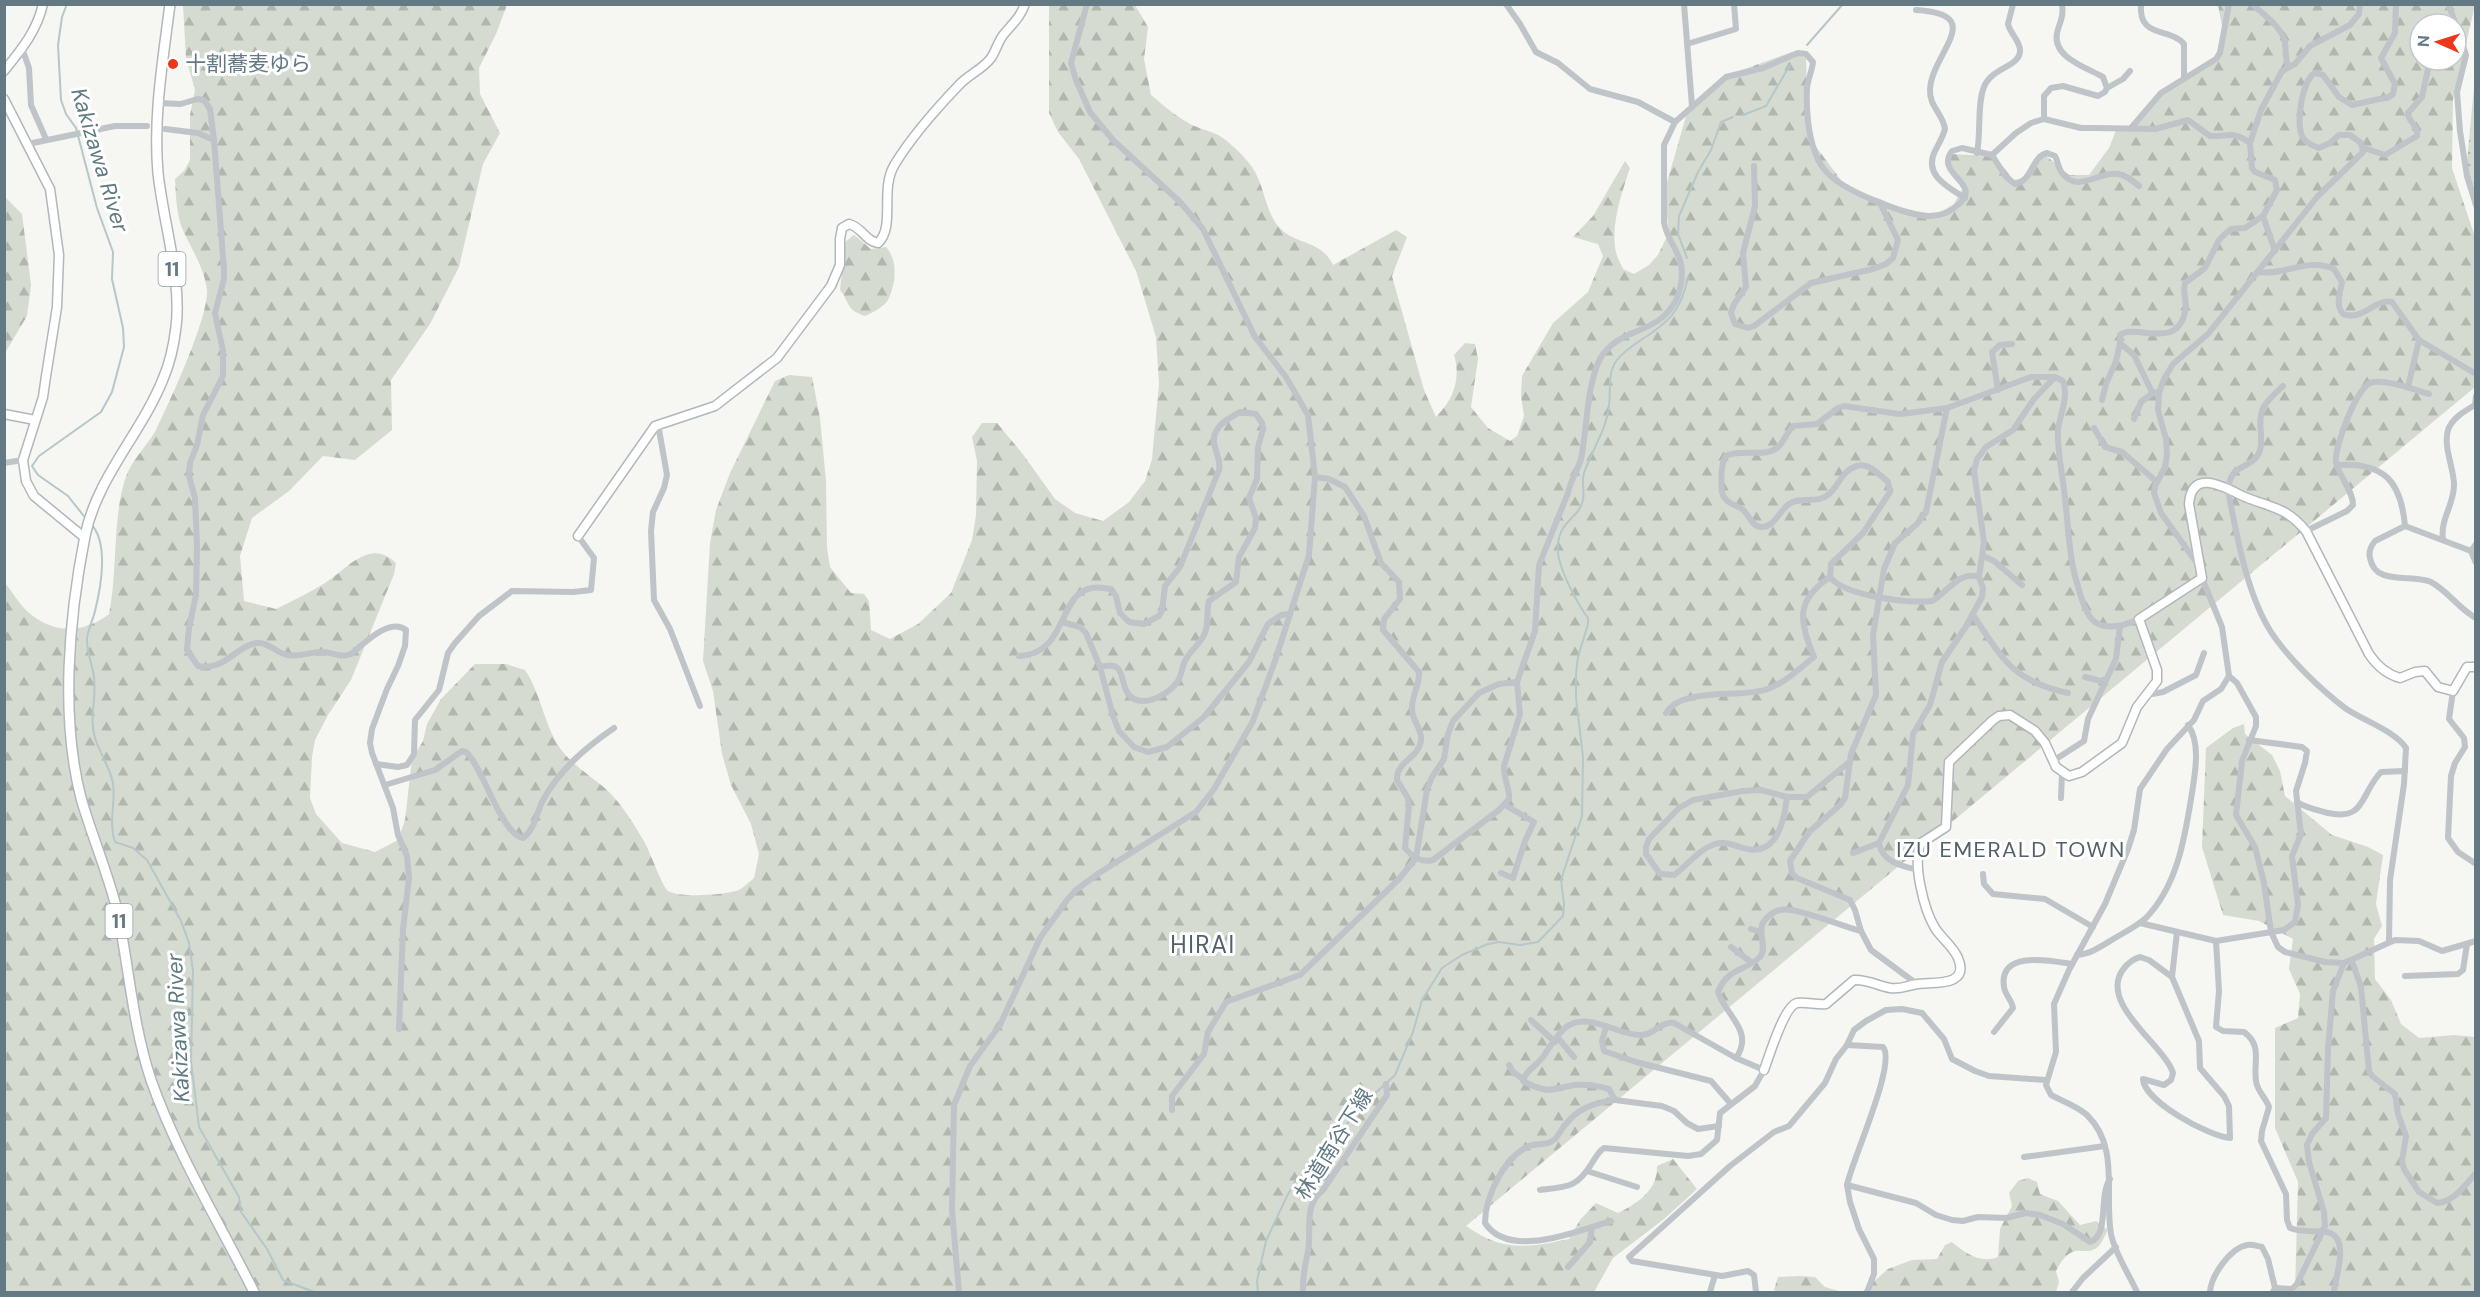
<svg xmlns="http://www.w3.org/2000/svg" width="2480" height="1297" font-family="'DM Sans','Noto Sans JP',sans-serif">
<defs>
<pattern id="grass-dots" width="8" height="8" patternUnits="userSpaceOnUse" patternTransform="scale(1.5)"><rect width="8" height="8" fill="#d6dbd1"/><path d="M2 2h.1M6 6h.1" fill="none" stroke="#b1b6af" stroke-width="1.8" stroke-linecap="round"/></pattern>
<pattern id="forest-firs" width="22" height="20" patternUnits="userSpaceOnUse" patternTransform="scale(1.5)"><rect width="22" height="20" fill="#d6dbd1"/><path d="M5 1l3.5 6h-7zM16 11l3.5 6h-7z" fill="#b1b6af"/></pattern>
</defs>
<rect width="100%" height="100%" fill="#f6f6f2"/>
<!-- grass -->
<polygon fill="url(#grass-dots)" points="2475,77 2475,196 2466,171"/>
<!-- forest -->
<g fill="url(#forest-firs)" fill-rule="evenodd">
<path d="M183 5H507L496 34 479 68 480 94 500 133 483 164 459 267 430 324 391 380 392 430 355 460 323 456 289 491 252 518 240 556 244 601 276 609C292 601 309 593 325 583 347 569 370 537 396 563L394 574 351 680 328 715 315 740 312 757 310 798 316 814 342 843 375 852 398 840 405 820 412 759 423 741 427 724 441 699 475 664H506L525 670C542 695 544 728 563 752 575 767 594 778 608 791 623 806 634 824 645 843 650 852 663 888 668 891 681 898 722 895 736 891 743 889 749 882 754 878L759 854 751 824 731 785 722 754 713 691 703 661 710 543 716 510 730 473 775 381 789 375 812 377 820 418 826 481 827 548 830 567 851 593 864 594 869 601 871 630 890 639 918 624 951 593 972 540 976 515 977 461 972 437 982 423H997L1022 453 1055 499 1075 513 1103 521 1129 502 1145 481 1152 459 1159 384 1156 337 1136 271 1079 159 1058 132 1049 113V5H1135L1148 27 1144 59 1151 95C1164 106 1177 117 1192 125 1201 129 1210 131 1218 135 1229 141 1245 157 1252 167 1265 186 1264 208 1278 226 1293 245 1321 239 1333 265L1396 230 1407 237 1392 276 1424 390 1436 417C1454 399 1461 378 1454 355L1465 343 1475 344 1478 359 1471 407 1488 428 1510 441 1517 436 1524 416 1521 396 1522 376 1553 323 1588 292 1603 256 1598 244 1573 237 1593 216 1625 161 1630 168C1622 192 1610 226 1616 252 1617 258 1621 264 1623 269L1634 274 1649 265 1658 255 1669 232 1664 193 1686 116 1728 75 1792 52 1806 58 1808 136 1849 191 1878 198 1918 217 1935 215 1954 204 1965 184 1949 168 1950 154 1994 156 2014 180 2027 177 2043 153 2069 175H2089L2109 148 2117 128H2131L2172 86 2214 61 2223 32 2218 5H2475L2453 100 2452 168 2475 237V387L1466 1226C1503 1252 1526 1248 1569 1239L1580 1220 1596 1203 1618 1213C1638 1203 1658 1190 1657 1166L1673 1159 1697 1189 1664 1219 1613 1258 1594 1292H5L4 582C12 591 19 604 28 612 53 634 83 634 109 614 118 572 112 511 127 474 134 457 149 444 157 428 170 401 208 319 207 291 205 268 191 249 182 228 176 212 176 195 175 179L184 171 190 160V115L195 90 186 58ZM2420 24H2456V60H2420Z"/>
<polygon points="5,197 22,214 31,285 27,316 5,353"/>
<path d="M854 235 871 249 886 247C898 260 896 282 889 298 885 307 873 312 865 316 845 309 851 304 840 290L845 242Z"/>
<polygon points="2244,724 2245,734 2272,755 2280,771 2285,796 2332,835 2368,847 2383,855 2376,904 2382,926 2374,939 2375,979 2391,1000 2401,1024 2419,1038 2454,1035 2475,1037 2475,1292 2295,1292 2298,1182 2275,1128 2275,1028 2298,1018 2300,994 2289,969 2293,939 2259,921 2223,915 2202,847 2206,748 2233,728"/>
<path d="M2028 1178 2037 1182 2040 1194 2058 1201 2080 1225 2096 1221 2108 1230C2105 1235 2102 1243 2098 1247 2083 1259 2074 1237 2056 1271L2059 1282 2056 1292H1862L1888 1269 1912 1260 1937 1259 1945 1245 1952 1242C1965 1253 1980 1264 1998 1257L2000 1229 2012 1206 2009 1193 2018 1181Z"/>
<polygon points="1800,1276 1815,1277 1825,1287 1842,1292 1777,1292 1774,1290 1778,1277"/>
</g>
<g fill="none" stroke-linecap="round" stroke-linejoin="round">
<!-- stream -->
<g stroke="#b7c6c9" stroke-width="2">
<polyline points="67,4 62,17 58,45 61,100 66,114 76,128 97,208 113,252 112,279 123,328 124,347 112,392 101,412 39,456 32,466 38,475 68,496 87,520"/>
<polyline points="1807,45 1843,4"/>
<polyline points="1743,115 1766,106 1790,65"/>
<polyline points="1687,258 1678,234 1679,216 1698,172 1711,150 1721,122 1733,117"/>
<path d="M91 524C109 543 101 587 95 611 93 620 88 629 87 638 86 652 93 665 94 678 97 700 88 720 96 741 101 755 110 768 113 783 116 804 108 823 115 842L133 848 147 860 181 921 189 943 193 971 191 1061 199 1127 239 1197 241 1212 267 1249 283 1280 314 1292"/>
<path d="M1258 1292 1257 1281 1266 1241 1287 1196 1296 1180 1320 1161 1337 1135 1368 1100 1395 1075 1413 1032 1422 1000 1442 968 1462 955 1488 944 1499 942 1520 945 1538 942 1563 916 1564 904 1561 880 1582 816 1583 757 1576 698V674L1578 657 1588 624V618C1578 605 1559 569 1558 552 1556 520 1579 520 1583 500 1585 491 1581 483 1584 473 1592 450 1607 429 1609 405 1611 390 1607 373 1617 360 1623 352 1632 346 1641 340 1669 322 1681 311 1688 277"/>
</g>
<!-- secondary casing -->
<g stroke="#b0b8bb" stroke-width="11">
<g id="secondary">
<path d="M4 71C21 50 37 31 43 4"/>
<polyline points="4,99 50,189 59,255 57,307 46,376 43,397 23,460 26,481 34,496 85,538"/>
<polyline points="4,414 35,420"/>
<path d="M578 536 655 426 715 406 777 358 831 286 840 265V239L842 228 849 224C862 227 865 241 878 243 896 226 879 189 895 164 912 136 936 109 959 85 968 75 983 69 991 58 996 51 998 41 1004 34 1013 23 1020 18 1025 4"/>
<path d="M1764 1070C1769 1057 1784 1006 1797 1003 1807 1002 1817 1005 1826 1004L1854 980C1867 979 1878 986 1890 988 1901 990 1908 985 1918 984 1934 982 1970 987 1958 958 1953 946 1942 939 1935 928 1924 910 1912 863 1921 843L1946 827 1949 762 1993 720 1999 716 2010 715 2035 731 2045 743 2056 767 2069 776 2082 772 2122 743 2137 707 2157 681V670L2139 619 2202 578 2189 504C2192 466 2227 489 2245 497 2272 508 2286 507 2306 531L2369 654C2377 666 2386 674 2400 678L2415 672 2425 671 2438 687 2453 691 2467 667H2476"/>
</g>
</g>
<!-- primary casing -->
<g stroke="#b1b8bb" stroke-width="12">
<path id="primary" d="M170 4C163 60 153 116 158 173 163 221 182 280 176 327 174 344 170 363 163 379 141 434 97 477 85 536 69 617 60 717 81 798 92 837 109 875 118 914 129 969 133 1026 151 1080 176 1152 220 1224 254 1292"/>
</g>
<!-- street -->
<g stroke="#bec4c7" stroke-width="6">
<polyline points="1506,4 1520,24 1536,52 1558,63 1590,89 1638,102 1675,122"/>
<polyline points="1684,4 1692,106"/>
<path d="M2141 4C2138 39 2170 27 2184 44V78"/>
<path d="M2252 4C2263 14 2282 27 2285 42 2286 51 2285 58 2288 66"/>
<polyline points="2448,4 2456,24"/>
<path d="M1916 10C1989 14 1931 53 1930 90 1929 106 1943 114 1945 129 1943 137 1939 143 1935 151 1923 175 1948 187 1965 198"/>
<polyline points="2456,25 2466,55 2457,92 2460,131 2467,176 2476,205"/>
<polyline points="1687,44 1736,29 1734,4"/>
<polyline points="22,48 29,68 31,105 46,139"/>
<polyline points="2107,88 2123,79 2130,71"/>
<polyline points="157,103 181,104 197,99 204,100 210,109 214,140"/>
<path d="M2044 119V96L2051 88 2063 86 2098 96 2105 92 2107 88 2103 77C2088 68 2052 58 2057 33 2060 21 2064 17 2062 4"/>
<polyline points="2131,128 2161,93 2216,59 2220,53 2229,4"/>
<path d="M165 129 198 133 214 140 224 270V279L215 313 223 351V376L203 415 197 445 190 463 189 476 195 498 197 547 196 595 189 628 187 650 198 666C224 672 237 645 257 643 269 642 276 653 287 655 299 658 311 651 324 652 334 653 341 658 351 654 364 644 389 617 406 630L405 646 398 666 387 689 372 729 370 743 372 753 393 808 398 835 407 856 409 878 403 929 399 1029"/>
<polyline points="28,144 115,126 147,126"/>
<path d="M2364 148 2385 155 2417 136C2419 126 2408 122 2408 113L2422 97 2430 60"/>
<path d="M1977 153C1981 134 1977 103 1984 87 1991 67 2022 67 2020 49 2019 40 2010 33 2008 24L2013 4"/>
<path d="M1992 155 2006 177 2015 184C2033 181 2031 157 2047 153L2055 156C2058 161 2058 168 2062 173 2078 194 2098 171 2118 174 2126 175 2133 181 2139 186"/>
<polyline points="1754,166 1755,206 1743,253 1746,287 1734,304 1731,313 1735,324 1748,328 1754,326 1811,283 1873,269 1886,264 1893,258 1898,240 1880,203"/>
<polyline points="2263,216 2275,251"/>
<path d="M2258 272C2284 276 2308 257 2334 269L2342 282C2340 294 2335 304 2343 314 2363 322 2374 298 2392 302L2419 340 2476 374"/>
<path d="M2055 377 2034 399 2013 430 1986 447 1977 459 1974 471 1984 542 1979 577C1959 570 1947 593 1932 601 1910 604 1844 596 1830 577L1831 564 1863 533 1890 492 1888 482C1880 475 1868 462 1857 466 1842 470 1839 486 1828 495 1817 504 1800 496 1789 504 1780 510 1774 528 1761 527 1751 526 1749 514 1742 509 1733 504 1724 502 1722 492 1721 481 1720 465 1726 456 1741 448 1767 459 1779 446 1785 440 1787 432 1793 426L1817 424 1838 408 1844 406 1899 414 1909 413 1947 408 2031 377H2055L2063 381C2069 397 2060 414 2058 430 2057 450 2062 471 2064 490 2068 518 2068 549 2075 576 2079 589 2084 614 2095 622 2108 631 2126 625 2139 619"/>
<path d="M2283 386C2264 404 2258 407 2261 434 2261 440 2262 447 2259 453 2250 472 2223 461 2230 501 2238 542 2248 596 2271 632 2288 658 2320 689 2345 708 2362 720 2395 731 2406 748L2404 784 2390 880 2389 942"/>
<polyline points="2408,387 2419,340"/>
<polyline points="1998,390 1992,352 2000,345 2012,344"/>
<path d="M2159 393 2152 392 2134 355 2120 343V335C2135 323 2177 351 2185 312 2188 302 2182 293 2185 283L2205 268 2219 240 2225 234 2231 229 2245 228 2263 216 2277 190 2275 180 2255 172 2252 168 2250 143 2261 110 2282 71 2295 64 2310 46 2350 25 2359 14 2360 4"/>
<polyline points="2102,400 2106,384 2116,361 2120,343"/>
<polyline points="2475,405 2476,396"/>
<polyline points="2134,419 2141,402 2154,392"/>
<polyline points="658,424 667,475 664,488 653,512 651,531 654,600 670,629 700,706"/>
<polyline points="2094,428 2105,447 2122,452 2157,482"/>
<polyline points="4,463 23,460"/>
<path d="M2337 465C2384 462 2401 481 2405 526"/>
<path d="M1315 477 1329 479 1345 487 1364 516 1381 563 1399 582 1400 599 1384 619 1383 630 1419 672C1420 685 1411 697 1412 709 1412 721 1423 730 1421 741 1418 759 1396 761 1397 780L1408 798 1409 805 1405 848C1412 857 1421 863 1433 860L1499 810 1509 799C1510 787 1503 778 1504 766L1520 714 1517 682 1535 631 1539 565 1568 493C1570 481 1577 472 1581 459 1587 432 1587 373 1604 353 1624 327 1659 334 1676 300 1681 289 1683 276 1681 264 1678 249 1666 238 1664 222V145L1675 122 1726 77 1763 68 1798 53 1806 54 1813 62C1812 71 1808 79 1807 88 1806 108 1808 134 1815 152 1818 162 1824 171 1833 178 1851 193 1907 216 1930 216 1941 216 1952 211 1959 204 1983 183 1934 174 1952 151L1962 148 1992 155 2016 133 2031 123 2044 119 2081 128H2096L2155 129 2188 120 2210 136C2228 137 2232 130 2250 143"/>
<path d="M2306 531 2347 511 2353 505C2353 490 2339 477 2336 462 2334 448 2356 389 2370 383 2384 378 2415 390 2429 394"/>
<path d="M2443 539C2440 519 2454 505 2454 485 2454 468 2443 447 2448 430 2452 418 2465 411 2475 405"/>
<polyline points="2476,544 2471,551 2476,563"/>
<path d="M2471 551 2405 526 2375 541C2371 546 2368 551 2370 558 2375 587 2413 573 2431 582 2448 591 2459 609 2476 618"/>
<polyline points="1983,556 1994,561 2022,585"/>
<path d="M2199 566 2161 513 2154 493 2155 486 2165 467 2167 455 2166 439 2158 410 2159 393 2164 379 2173 364 2208 334 2317 197 2363 152 2361 143 2350 135H2339L2330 143 2319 148C2313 146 2307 143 2303 138 2295 125 2302 80 2315 73L2323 75 2339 97 2352 105 2389 97 2393 94 2395 84 2381 58 2395 33 2396 4"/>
<path d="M1973 615C2003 659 2012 681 2068 693"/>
<polyline points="1062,622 1080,627 1086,633 1100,667 1113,716 1119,731 1134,747 1148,752 1167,747 1204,717 1249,662 1268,624 1281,615 1290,614"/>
<path d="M1019 656C1075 654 1053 575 1110 589L1116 596 1120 613 1129 622 1144 624 1159 616 1162 611 1165 586 1180 567 1219 470C1221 461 1217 456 1215 447 1209 429 1227 419 1240 412L1256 414 1262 423 1263 429 1258 447 1257 479 1249 498 1256 518 1255 528 1239 557 1236 582 1209 601C1206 611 1209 623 1205 633 1201 643 1191 650 1186 659 1182 666 1182 674 1178 681 1170 693 1148 706 1134 699 1116 690 1131 658 1100 667"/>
<polyline points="2229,676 2237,683 2256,717 2256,726 2242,761 2236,815 2255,847 2264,883 2271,932 2278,947 2285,952 2325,962 2344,963 2395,940 2419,941 2442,951 2476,941"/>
<polyline points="2085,677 2105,682"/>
<polyline points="2453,691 2449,719 2464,738 2465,747 2455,763 2451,776 2448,838 2458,852 2476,864"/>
<polyline points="2147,695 2163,692 2196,675 2204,653"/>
<path d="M1666 713C1683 686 1740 699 1768 689 1786 682 1799 669 1814 657 1800 622 1794 601 1830 577"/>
<polyline points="2053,761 2084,741 2088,719 2116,659 2120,626"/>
<polyline points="376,764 398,767 407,765 414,754 415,720 439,690 448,653 455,643 479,616 512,591 573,592 591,590 594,558 578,536"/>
<path d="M385 785 435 770 462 751 466 752C483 767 501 834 523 838 535 829 536 815 542 802 559 770 585 748 614 728"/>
<path d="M1761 790 1787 797C1784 823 1776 858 1743 848 1734 845 1725 841 1715 844 1699 849 1688 865 1674 875L1660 874 1646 854V847L1649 839 1679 808 1693 800 1743 791Z"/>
<polyline points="1787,797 1807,797 1848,763"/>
<polyline points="2061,798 2062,773"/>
<path d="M2297 802C2306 808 2317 810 2328 813 2366 821 2360 794 2381 772L2405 771"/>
<polyline points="1853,853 1879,843"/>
<path d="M1918 870C1902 866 1882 862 1879 843L1908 785 1913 734 1930 705 1942 662 1965 628 1982 597 1983 588 1979 577"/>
<polyline points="1501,873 1513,878 1525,841 1534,822 1505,805"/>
<polyline points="1983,874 1984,884 1993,894 2045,899 2093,927"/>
<polyline points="2140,923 2216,941 2284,930 2295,922 2298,905 2292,856 2301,834 2296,791 2305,763 2307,751 2302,747 2249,740"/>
<polyline points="1751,929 1761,932"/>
<path d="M2216 941 2219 991 2216 1027 2223 1031 2244 1032C2263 1046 2253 1062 2256 1081 2257 1091 2266 1098 2269 1107L2262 1131 2261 1141 2286 1194 2287 1220 2290 1228C2303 1233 2315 1230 2327 1232 2351 1237 2335 1278 2334 1292"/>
<polyline points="1731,947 1751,962"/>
<path d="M2077 955C2091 954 2103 945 2115 938 2125 932 2137 926 2146 918 2178 885 2185 836 2192 793 2195 773 2201 743 2188 725"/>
<path d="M2140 957 2149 960 2172 977 2199 1041 2200 1068 2224 1096 2229 1106 2230 1138C2208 1136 2144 1101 2143 1079L2164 1085 2171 1080 2173 1073C2165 1046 2100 1005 2122 971 2126 965 2133 959 2140 957Z"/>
<path d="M2352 961 2361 987 2369 1071 2372 1076 2395 1094 2398 1114 2406 1136 2402 1161 2404 1169 2419 1192 2437 1203C2454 1202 2465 1185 2476 1173"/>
<polyline points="2405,976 2458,974 2463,970 2467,944"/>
<polyline points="2172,977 2177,932"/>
<polyline points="1917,984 1871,950 1861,931 1855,910 1850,900 1797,878 1792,873 1790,861 1809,832 1840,805 1845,798 1851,754 1876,695 1873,635 1884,569 1895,543 1917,524 1926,512 1947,408"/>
<polyline points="1531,1020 1555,1042"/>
<polyline points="1606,1027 1602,1041 1604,1051 1636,1062 1711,1081 1731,1104"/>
<path d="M1994 1032 2013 1008C2012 1000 2005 995 2004 987 1998 949 2053 961 2072 964"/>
<polyline points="1558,1038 1574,1057"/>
<path d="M1847 1045 1883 1047C1897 1063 1852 1160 1847 1185L1850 1202 1859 1229 1874 1259V1274L1867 1292"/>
<path d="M1736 1058C1755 1031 1725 1015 1718 992 1728 967 1746 971 1760 957 1767 949 1759 934 1762 925 1765 918 1773 911 1780 910 1794 906 1844 927 1861 931"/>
<polyline points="1509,1065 1513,1072 1523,1079"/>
<polyline points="1615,1100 1662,1106 1674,1111 1687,1123 1698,1129 1719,1126"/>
<polyline points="1172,1110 1172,1096 1204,1054 1208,1032 1226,1002 1300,975 1399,879 1416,858 1427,790 1432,777 1444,759 1448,734 1453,721 1479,693 1499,684 1517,682"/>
<polyline points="2024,1157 2105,1146"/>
<polyline points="1587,1171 1637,1187"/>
<path d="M1847 1185 1916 1203 1936 1215 1952 1220 1963 1221 1978 1217 2006 1218 2026 1213 2040 1215 2063 1224 2090 1242C2110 1235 2098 1197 2110 1179"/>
<path d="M1540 1190C1567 1187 1577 1188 1592 1163 1596 1157 1598 1152 1604 1148L1688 1156 1701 1154 1717 1140 1720 1113 1755 1086 1764 1070 1736 1058 1674 1023C1660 1021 1654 1036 1640 1035 1617 1035 1587 1010 1565 1028 1557 1035 1549 1048 1543 1057 1537 1065 1524 1072 1523 1081 1549 1095 1550 1089 1575 1085 1586 1084 1598 1086 1609 1089L1615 1100C1596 1102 1577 1109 1566 1124 1562 1128 1559 1135 1555 1139 1548 1146 1538 1143 1529 1146 1504 1157 1485 1197 1485 1223 1509 1260 1577 1231 1611 1221"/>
<polyline points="1568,1267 1590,1242 1592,1227"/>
<polyline points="2275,1288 2292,1289 2297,1284 2325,1226 2324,1212 2309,1162 2307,1145 2312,1134 2326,1118 2328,1049 2333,991 2344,963"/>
<polyline points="959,1292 952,1210 954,1105 970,1066 1000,1025 1040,938 1067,900 1076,890 1099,873 1196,812 1214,789 1253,721 1275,661 1309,555 1315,477 1308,415 1286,377 1255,337 1203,229 1180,202 1113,140 1090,112 1076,80 1071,63 1087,4"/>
<path d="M1303 1292C1302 1277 1305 1266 1308 1251 1312 1229 1303 1205 1323 1190L1387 1095 1386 1084"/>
<polyline points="1710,1292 1715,1275"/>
<polyline points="1756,1292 1754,1275 1748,1271 1722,1276 1632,1261 1629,1257 1730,1166 1774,1132 1789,1126 1825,1083 1836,1059 1847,1045 1854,1030 1866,1021 1886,1010 1902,1009 1922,1013 1944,1039 1952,1059 1975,1071 1989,1076 2046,1080"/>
<polyline points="2072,1292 2083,1278 2116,1247"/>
<path d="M2137 1292C2129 1274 2115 1254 2111 1234 2104 1194 2120 1147 2087 1115 2077 1106 2062 1101 2051 1095L2046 1085 2056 1052 2054 1004 2069 970 2105 904 2128 849 2134 830 2140 789 2167 749 2194 720 2203 701 2221 689 2229 676 2222 627 2202 578"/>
<path d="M2210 1292C2211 1276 2230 1248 2247 1245 2252 1244 2257 1246 2262 1247L2268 1259 2275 1288 2273 1292"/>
</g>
<!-- secondary -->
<use href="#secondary" stroke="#fff" stroke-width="8"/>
<!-- primary -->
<use href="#primary" stroke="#fff" stroke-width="9"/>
</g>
<!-- markers -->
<circle fill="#eb381d" stroke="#fff" stroke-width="2" cx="173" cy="64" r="6"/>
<g text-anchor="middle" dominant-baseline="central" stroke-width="6" stroke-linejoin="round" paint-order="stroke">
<!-- shield labels -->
<g fill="#fff" stroke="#92a1a9" stroke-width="1.5">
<rect x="158.5" y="252" width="27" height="34" rx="4.5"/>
<rect x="105.5" y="904" width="27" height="34" rx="4.5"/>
</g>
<g font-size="20" font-weight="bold" fill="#637984">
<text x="172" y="269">11</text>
<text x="119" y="921">11</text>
</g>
<!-- poi labels -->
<g font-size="21" fill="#637984" stroke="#fff" text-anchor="start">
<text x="185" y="64">十割蕎麦ゆら</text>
</g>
<!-- street labels -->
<g font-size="21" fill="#637984" stroke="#fff">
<text transform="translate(1334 1144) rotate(-58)">林道南谷下線</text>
</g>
<!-- water labels -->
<g font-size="22" font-style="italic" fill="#5f7b81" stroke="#fff">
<text transform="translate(100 160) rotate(73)">Kakizawa River</text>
<text transform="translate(178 1028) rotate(-93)">Kakizawa River</text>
</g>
<!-- neighbourhood labels -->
<g font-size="22" letter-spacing="1.5" fill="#526169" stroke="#fff">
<text x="2011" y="849">IZU EMERALD TOWN</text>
</g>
<!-- quarter labels -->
<g font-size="24" letter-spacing="1.5" fill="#526169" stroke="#fff">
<text x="1203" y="944">HIRAI</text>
</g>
</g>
<!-- border -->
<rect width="2480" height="1297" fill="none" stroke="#637984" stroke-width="12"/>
<!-- north arrow -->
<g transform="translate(2438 42) rotate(273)"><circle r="28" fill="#ffffff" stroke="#c1c9ce" stroke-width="1.5"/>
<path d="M0-4.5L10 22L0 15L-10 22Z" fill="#eb381d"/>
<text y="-9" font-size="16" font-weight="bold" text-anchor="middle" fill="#637984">N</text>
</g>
</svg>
